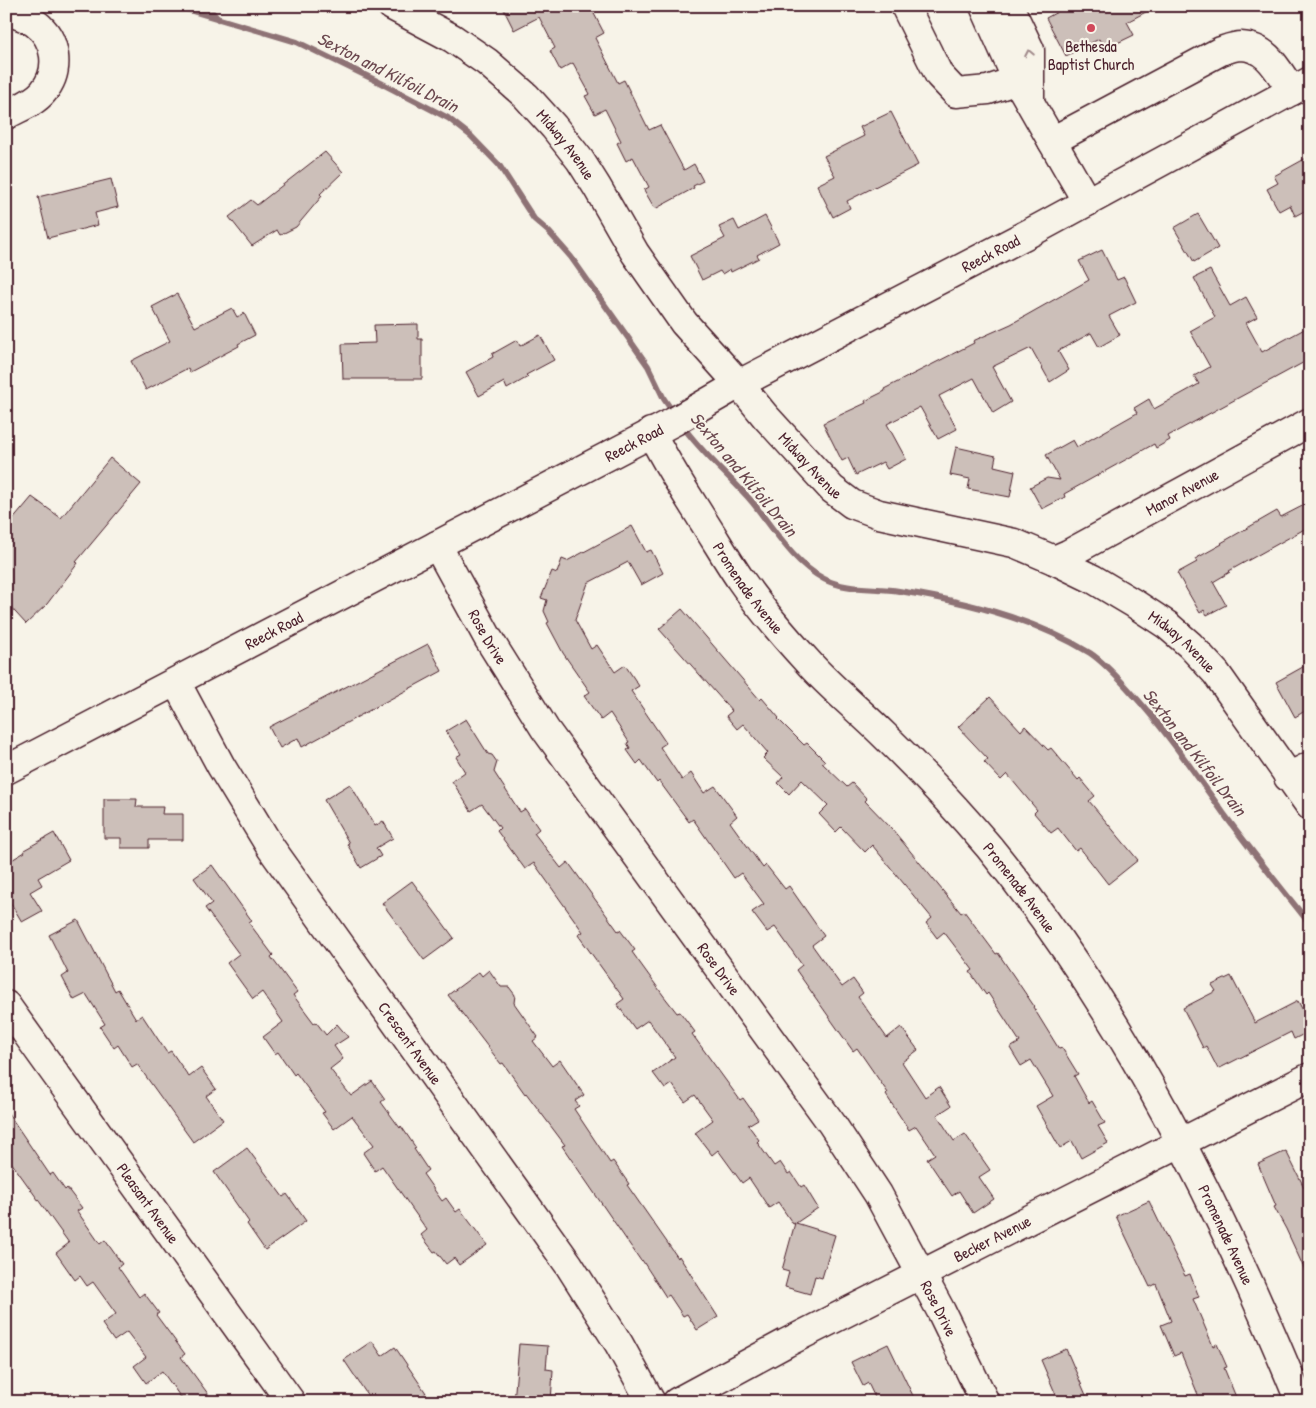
<svg xmlns="http://www.w3.org/2000/svg" width="1316" height="1408" font-family="'Patrick Hand',sans-serif">
<rect width="100%" height="100%" fill="#f7f3e8"/>
<filter id="ink" filterUnits="userSpaceOnUse"><feTurbulence type="fractalNoise" baseFrequency=".02" numOctaves="2"/><feDisplacementMap in="SourceGraphic" scale="10" xChannelSelector="R" yChannelSelector="G"/><feConvolveMatrix kernelMatrix="1 2 1 2 8 2 1 2 1" color-interpolation-filters="sRGB"/></filter>
<g filter="url(#ink)">
<g fill="none" stroke-linecap="round" stroke-linejoin="round">
<!-- stream -->
<g stroke="#8e7275" stroke-width="6">
<polyline points="176,6 297,42 377,81 448,118 471,136 499,165 534,219 549,232 571,257 648,366 664,399 675,415"/>
<polyline points="207,6 218,19"/>
<path d="M682 425C702 454 730 476 753 503 774 529 793 563 824 579 846 591 875 587 899 591 965 601 1033 618 1090 653 1105 663 1118 678 1130 691 1165 729 1194 772 1224 814 1252 852 1281 888 1310 924"/>
</g>
</g>
<!-- building -->
<g fill="#ccbfb9" stroke="#4a1f2b">
<polygon points="502,6 590,6 604,33 595,38 618,83 624,80 649,130 660,125 684,170 694,164 703,181 693,186 694,188 655,209 644,190 649,187 633,157 626,161 617,143 621,141 605,109 595,114 585,96 590,94 573,63 560,70 550,51 555,48 539,17 514,30"/>
<polygon points="1057,6 1157,6 1127,22 1134,35 1105,49 1099,39 1066,56 1046,18 1059,11"/>
<polygon points="891,112 918,165 847,201 850,208 833,217 817,185 835,176 824,156 864,136 860,127"/>
<polygon points="325,152 343,172 320,194 322,196 296,227 280,235 277,230 252,246 229,217 251,200 257,205"/>
<polygon points="1310,156 1310,208 1295,216 1290,205 1279,211 1267,189 1278,183 1274,176"/>
<polygon points="111,179 118,207 95,213 98,225 48,238 38,197"/>
<polygon points="1198,214 1218,248 1194,262 1174,228"/>
<polygon points="765,216 779,243 757,255 759,258 731,272 730,269 722,274 720,271 702,280 690,256 725,238 719,227 734,220 739,230"/>
<polygon points="1102,250 1117,280 1124,277 1136,302 1109,316 1120,335 1099,347 1091,333 1058,351 1069,370 1050,382 1031,348 992,367 1011,402 993,413 974,378 939,396 957,429 938,439 920,407 887,424 906,459 887,469 883,462 856,475 848,458 842,461 823,423 866,403 865,401 885,391 884,389 974,343 973,341 1011,324 1089,280 1079,261"/>
<polygon points="1210,270 1230,306 1246,297 1257,317 1246,323 1262,352 1310,326 1310,359 1168,436 1170,440 1156,448 1154,444 1064,494 1065,497 1042,509 1030,487 1047,478 1060,480 1046,455 1073,440 1077,447 1137,413 1134,408 1149,399 1154,409 1199,384 1194,376 1210,367 1190,331 1215,317 1194,278"/>
<polygon points="177,294 195,327 232,308 237,317 244,313 255,335 238,344 239,346 190,372 188,368 146,390 131,361 170,341 152,307"/>
<polygon points="418,324 418,339 422,339 422,379 343,379 342,344 375,343 374,325"/>
<polygon points="540,335 554,360 526,375 528,377 507,389 504,382 479,396 466,372 493,357 492,354 517,340 520,346"/>
<polygon points="956,447 996,456 994,466 1015,471 1010,497 968,489 970,479 950,475"/>
<polygon points="110,458 141,484 76,562 78,563 47,604 26,624 6,602 6,528 32,497 61,518"/>
<polygon points="1310,502 1310,526 1229,571 1230,572 1213,582 1226,605 1207,615 1204,610 1200,613 1177,573 1197,562 1195,559 1222,544 1221,543 1277,511 1281,517"/>
<polygon points="632,526 646,552 651,550 663,573 641,585 628,562 588,583 575,620 591,649 597,645 615,672 625,665 639,686 631,691 666,743 660,747 682,780 691,773 704,793 715,786 737,816 730,822 763,868 766,865 785,889 789,886 824,936 812,945 842,987 853,979 863,993 858,997 887,1038 901,1027 918,1050 902,1062 925,1097 939,1087 951,1106 937,1115 954,1141 965,1134 990,1170 979,1177 994,1199 973,1213 959,1191 952,1196 927,1159 935,1154 916,1126 909,1130 886,1095 888,1093 857,1048 853,1051 796,970 802,965 775,927 767,932 752,912 764,904 741,873 734,878 693,819 689,822 659,781 657,783 641,760 637,764 627,750 630,748 627,743 629,742 610,713 601,720 584,696 590,692 563,653 547,623 549,622 544,611 547,600 541,598 552,571 557,573 562,559 567,561"/>
<polygon points="682,609 760,700 762,698 779,718 778,719 804,745 807,743 825,761 822,763 847,787 852,783 867,799 865,801 892,829 961,913 964,911 996,954 998,953 1034,1006 1033,1007 1059,1049 1062,1048 1078,1074 1074,1076 1089,1103 1092,1101 1105,1123 1098,1126 1108,1143 1081,1158 1072,1141 1060,1148 1036,1106 1053,1096 1031,1060 1021,1066 1010,1048 1020,1042 988,993 986,995 970,972 973,970 944,932 937,938 926,923 932,918 872,845 865,852 841,827 836,832 819,814 828,805 802,780 789,794 778,783 783,777 763,758 768,753 743,724 737,729 726,716 732,711 659,629"/>
<polygon points="428,644 442,671 302,747 298,738 280,748 269,727"/>
<polygon points="1310,663 1310,708 1295,717 1276,682"/>
<polygon points="990,697 1021,731 1025,726 1048,750 1051,748 1078,780 1080,778 1095,796 1089,801 1138,860 1108,884 1080,848 1076,851 1058,828 1051,833 1034,813 1037,810 1007,774 1001,780 984,762 988,759 958,727"/>
<polygon points="466,719 488,754 492,755 497,762 494,772 520,812 525,809 539,829 534,833 561,868 568,862 618,931 620,930 635,950 632,952 663,995 677,1013 680,1012 695,1032 692,1034 740,1100 743,1098 758,1119 748,1125 759,1140 757,1142 774,1166 780,1162 788,1174 791,1172 801,1187 804,1185 818,1208 796,1223 835,1235 822,1278 815,1276 810,1294 785,1287 789,1272 782,1270 795,1223 793,1224 778,1202 769,1208 749,1178 742,1183 718,1150 712,1155 695,1133 713,1120 695,1095 685,1102 672,1084 665,1089 653,1073 675,1057 648,1020 635,1029 617,1004 624,999 578,935 583,932 534,863 525,869 497,831 500,828 482,804 471,811 452,781 465,772 456,757 461,754 446,731"/>
<polygon points="350,784 375,826 383,821 393,838 376,848 381,856 361,868 347,844 349,843 324,800"/>
<polygon points="104,799 137,799 136,807 163,807 162,814 183,814 183,840 149,840 149,848 121,848 121,838 104,838"/>
<polygon points="54,833 69,860 38,878 42,885 30,892 42,911 22,922 6,895 6,868 12,864 10,861 25,852 24,850"/>
<polygon points="212,865 252,921 249,923 273,955 271,957 297,992 293,995 314,1023 316,1022 326,1035 337,1024 348,1037 334,1046 343,1059 330,1069 351,1096 372,1081 385,1099 381,1102 400,1128 401,1126 416,1148 414,1149 428,1170 423,1174 442,1201 446,1198 456,1212 460,1209 487,1245 459,1265 454,1258 446,1264 436,1251 434,1252 421,1235 427,1230 382,1166 375,1171 363,1153 374,1145 352,1116 334,1129 322,1113 325,1112 296,1073 294,1075 278,1052 275,1054 263,1037 283,1022 262,992 253,999 227,963 239,954 205,908 212,903 194,878"/>
<polygon points="412,881 454,938 424,960 382,903"/>
<polygon points="78,920 115,991 118,989 136,1019 142,1015 167,1053 171,1051 189,1077 201,1068 216,1089 206,1096 223,1120 193,1142 137,1064 132,1067 118,1045 114,1048 100,1027 105,1024 86,994 74,1000 62,977 68,973 49,935"/>
<polygon points="489,970 501,987 509,987 515,995 514,1003 538,1037 533,1041 552,1066 560,1060 584,1095 575,1101 579,1106 574,1109 610,1163 613,1161 629,1184 627,1185 678,1258 679,1256 718,1317 697,1330 687,1314 683,1316 669,1295 666,1297 642,1260 641,1261 562,1146 565,1145 526,1093 525,1094 503,1063 501,1064 448,995 479,972 482,976"/>
<polygon points="1231,976 1255,1023 1298,1001 1310,1024 1310,1031 1294,1039 1291,1032 1218,1069 1206,1046 1203,1048 1183,1008 1216,991 1212,985"/>
<polygon points="6,1110 50,1175 53,1173 65,1190 67,1188 82,1208 77,1211 100,1244 105,1240 122,1264 118,1267 139,1297 144,1293 159,1313 156,1315 185,1354 181,1357 214,1402 184,1402 162,1371 146,1383 134,1366 146,1357 127,1332 114,1341 102,1324 116,1314 93,1282 87,1286 80,1276 75,1280 56,1253 69,1243 6,1155"/>
<polygon points="247,1148 283,1197 287,1194 306,1221 265,1250 247,1224 249,1222 214,1172"/>
<polygon points="1286,1151 1310,1199 1310,1281 1286,1229 1274,1207 1276,1206 1258,1164"/>
<polygon points="1149,1201 1185,1276 1190,1274 1199,1297 1193,1299 1213,1346 1217,1344 1227,1367 1224,1368 1238,1402 1201,1402 1181,1353 1174,1356 1161,1325 1171,1321 1156,1284 1150,1287 1116,1216"/>
<polygon points="372,1341 382,1356 395,1347 426,1393 412,1402 372,1402 344,1360"/>
<polygon points="519,1344 548,1346 546,1369 553,1370 551,1402 514,1402"/>
<polygon points="888,1344 916,1402 877,1402 868,1383 863,1386 851,1362"/>
<polygon points="1066,1349 1089,1402 1059,1402 1041,1360"/>
</g>
<g fill="none" stroke-linecap="round" stroke-linejoin="round">
<!-- minor casing -->
<g stroke="#4a1f2b" stroke-width="31">
<g id="minor">
<path id="s1" d="M392 6 452 38 487 62 526 96 554 127 580 160 597 187 635 253 684 323 739 384 765 416 832 489 852 504 879 514 1014 543 1054 560 1093 579 1135 604 1167 625 1190 645 1216 673 1310 806"/>
<polyline points="905,6 939,75 956,93 988,90 1017,80"/>
<polyline points="984,6 1017,80 1087,202"/>
<polyline points="1009,6 1030,50 1030,100"/>
<path d="M6 11C15 14 27 17 35 23 57 39 61 71 43 92 34 103 18 108 6 115"/>
<path d="M1052 141 1221 51C1227 49 1234 46 1241 46 1268 47 1278 71 1292 91"/>
<path id="s2" d="M651 432C666 463 684 490 702 519 715 539 727 560 740 579 760 608 783 635 807 661 831 688 859 710 884 735 921 771 956 808 989 847 1124 1012 1220 1206 1300 1402"/>
<path id="s3" d="M437 545 488 638 545 729 832 1124 878 1194 941 1311 985 1402"/>
<path id="s4" d="M1054 560 1068 554 1310 422"/>
<path id="s5" d="M176 682 221 766 271 848 569 1265 619 1344 651 1402"/>
<path id="s6" d="M6 770 675 421 739 384 1039 228 1310 81"/>
<polyline points="1288,777 1310,766"/>
<path id="s7" d="M6 1005 291 1402"/>
<path id="s8" d="M677 1402 786 1343 1310 1077"/>
</g>
</g>
<!-- minor -->
<use href="#minor" stroke="#f7f3e8" stroke-width="28"/>
</g>
<!-- one-way arrows -->
<defs><path id="oneway-chevron" d="M-2-3.5L2.5 0L-2 3.5" fill="none" stroke-width="1.6" stroke-linecap="round" stroke-linejoin="round" transform="scale(1.25)"/></defs>
<use stroke="#a0898a" href="#oneway-chevron" transform="translate(1029 53) rotate(-101)"/>
</g>
<!-- markers -->
<circle fill="#d1495b" stroke="#f7f3e8" stroke-width="2" cx="1091" cy="28" r="5"/>
<g text-anchor="middle" dominant-baseline="central" stroke-width="4.5" stroke-linejoin="round" paint-order="stroke">
<!-- poi labels -->
<g font-size="16" fill="#4a1f2b" stroke="#f7f3e8">
<text x="1091" y="46">Bethesda<tspan x="1091" dy="18">Baptist Church</tspan></text>
</g>
<!-- street labels -->
<g font-size="16" fill="#4a1f2b" stroke="#f7f3e8">
<text stroke="none"><textPath href="#s1" startOffset="225">Midway Avenue</textPath></text>
<text stroke="none"><textPath href="#s6" startOffset="1112">Reeck Road</textPath></text>
<text stroke="none"><textPath href="#s6" startOffset="708">Reeck Road</textPath></text>
<text stroke="none"><textPath href="#s1" startOffset="630">Midway Avenue</textPath></text>
<text stroke="none"><textPath href="#s4" startOffset="145">Manor Avenue</textPath></text>
<text stroke="none"><textPath href="#s2" startOffset="184">Promenade Avenue</textPath></text>
<text stroke="none"><textPath href="#s6" startOffset="302">Reeck Road</textPath></text>
<text stroke="none"><textPath href="#s3" startOffset="105">Rose Drive</textPath></text>
<text stroke="none"><textPath href="#s1" startOffset="1050">Midway Avenue</textPath></text>
<text stroke="none"><textPath href="#s2" startOffset="589">Promenade Avenue</textPath></text>
<text stroke="none"><textPath href="#s3" startOffset="510">Rose Drive</textPath></text>
<text stroke="none"><textPath href="#s5" startOffset="431">Crescent Avenue</textPath></text>
<text stroke="none"><textPath href="#s7" startOffset="244">Pleasant Avenue</textPath></text>
<text stroke="none"><textPath href="#s2" startOffset="994">Promenade Avenue</textPath></text>
<text stroke="none"><textPath href="#s8" startOffset="355">Becker Avenue</textPath></text>
<text stroke="none"><textPath href="#s3" startOffset="915">Rose Drive</textPath></text>
</g>
<!-- water labels -->
<g font-size="18" font-style="italic" fill="#6c4950" stroke="#f7f3e8">
<text transform="translate(388 72) rotate(27)">Sexton and Kilfoil Drain</text>
<text transform="translate(744 474) rotate(50)">Sexton and Kilfoil Drain</text>
<text transform="translate(1195 752) rotate(52)">Sexton and Kilfoil Drain</text>
</g>
</g>
<!-- margin -->
<rect width="1316" height="1408" fill="none" stroke="#f7f3e8" stroke-width="25"/>
<rect x="12" y="12" width="1291" height="1383" fill="none" stroke="#4a1f2b" stroke-width="2" filter="url(#ink)"/>
</svg>
